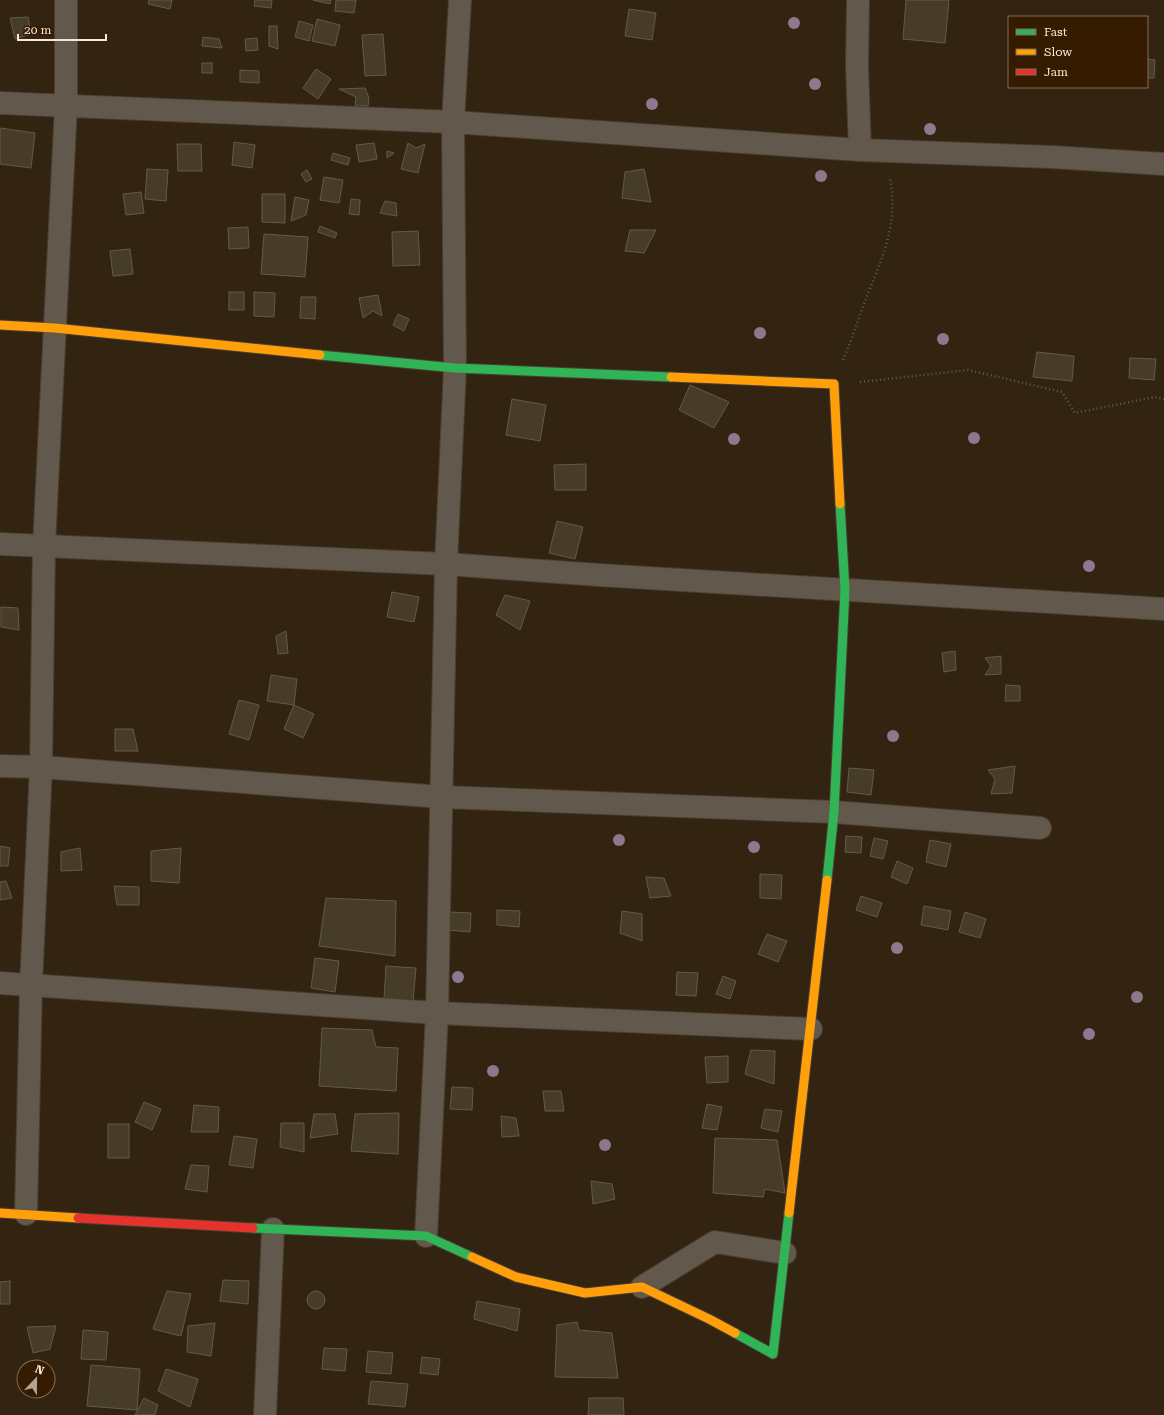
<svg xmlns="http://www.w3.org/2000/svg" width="1164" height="1415" font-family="'Roboto Serif',serif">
<rect width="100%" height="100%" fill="#322411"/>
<!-- building -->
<g fill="#473c27" stroke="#645a4a">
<polygon points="149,0 172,0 170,9 148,4"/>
<polygon points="255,0 272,0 271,8 254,6"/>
<polygon points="313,0 331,0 330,4"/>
<polygon points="336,0 356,0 354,13 335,11"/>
<polygon points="906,0 949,0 945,43 903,39"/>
<polygon points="629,9 656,13 652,40 625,36"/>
<polygon points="28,17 31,34 15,39 10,18"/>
<polygon points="317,19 340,25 335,46 312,41"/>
<polygon points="299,21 313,25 309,41 295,37"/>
<polygon points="269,26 277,26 278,49 269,46"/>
<polygon points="383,34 386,75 365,76 362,35"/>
<polygon points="203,37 219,39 222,48 202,46"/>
<polygon points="257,38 258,50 246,51 245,39"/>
<polygon points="1147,59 1155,60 1154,78 1147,78"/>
<rect x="202" y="63" width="10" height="10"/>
<polygon points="316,69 331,79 318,99 303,88"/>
<polygon points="240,70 259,71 259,83 240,82"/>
<polygon points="365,88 369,98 368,106 355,106 356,97 339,89"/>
<polygon points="0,128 35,133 31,168 0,164"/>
<polygon points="234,142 255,145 252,168 232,165"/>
<polygon points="374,143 377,159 359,162 356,145"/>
<polygon points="408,143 416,148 425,144 418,173 401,169"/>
<polygon points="177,144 201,144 202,171 178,171"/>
<polygon points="387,151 394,153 387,158"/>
<polygon points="333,153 350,158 348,165 331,160"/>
<polygon points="147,169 168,170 166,201 145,199"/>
<polygon points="644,169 651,202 622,198 625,172"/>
<polygon points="307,170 312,179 306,182 301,174"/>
<polygon points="324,177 343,180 339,203 320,200"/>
<polygon points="141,192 144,213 126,215 123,194"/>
<polygon points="262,194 285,194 285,223 262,222"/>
<polygon points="295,197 309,200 306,215 291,221"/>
<polygon points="351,199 360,200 359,215 349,214"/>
<polygon points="385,201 396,203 397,216 380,213"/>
<polygon points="320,226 337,233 335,238 318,232"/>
<polygon points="248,227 249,248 229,249 228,228"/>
<polygon points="630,230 656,230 644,253 625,251"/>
<polygon points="418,231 420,265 393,266 392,232"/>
<polygon points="264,234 308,237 305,277 261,274"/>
<polygon points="130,249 133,274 113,276 110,251"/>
<rect x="229" y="292" width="15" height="18"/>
<polygon points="254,292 275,293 274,317 254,316"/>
<polygon points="378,295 382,316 373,311 363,318 359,298"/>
<polygon points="301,297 316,297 315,319 300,318"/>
<polygon points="398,314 409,319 404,331 393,325"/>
<polygon points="1037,352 1074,356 1072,381 1033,377"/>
<polygon points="1130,358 1156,359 1154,380 1129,378"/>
<polygon points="690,385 729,402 714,428 679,410"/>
<polygon points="512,399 546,405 540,441 506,435"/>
<polygon points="586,464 586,490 555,490 554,465"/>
<polygon points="557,521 583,527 575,559 549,553"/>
<polygon points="392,592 419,597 414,622 387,617"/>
<polygon points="505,595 530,601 520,630 496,615"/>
<polygon points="1,607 18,608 19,630 1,627"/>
<polygon points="286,631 288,653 278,654 276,636"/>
<polygon points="955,651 956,670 944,672 942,653"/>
<polygon points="1001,656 1001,674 985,675 991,666 985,658"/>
<polygon points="271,675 297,679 294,705 267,701"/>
<polygon points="1006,685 1020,686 1020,701 1005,701"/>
<polygon points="239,700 259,705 249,740 229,734"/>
<polygon points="294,705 314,714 303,738 284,729"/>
<polygon points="115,729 133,729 138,751 115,751"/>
<polygon points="1015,766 1012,793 991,794 995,779 988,770"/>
<polygon points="849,768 874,770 871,795 847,792"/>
<polygon points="846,836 862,837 861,853 845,852"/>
<polygon points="874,838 888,841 883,859 870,856"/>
<polygon points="930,840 951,844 946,867 926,862"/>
<polygon points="0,846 10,848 8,866 0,866"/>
<polygon points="80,848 82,870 61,871 61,852"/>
<polygon points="181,848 179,883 151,881 151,851"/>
<polygon points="897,861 913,868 907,884 891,877"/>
<polygon points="760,874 782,875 781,899 760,898"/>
<polygon points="646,877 664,878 671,896 650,898"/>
<polygon points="6,881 12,898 0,900 0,882"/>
<polygon points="114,886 139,887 139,905 117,905"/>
<polygon points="861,896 882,903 877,917 856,910"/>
<polygon points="326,898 396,901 395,956 319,946"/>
<polygon points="924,906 951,911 948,930 921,925"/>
<polygon points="497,910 520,911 519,927 497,925"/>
<polygon points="622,911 642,914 642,941 620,933"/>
<polygon points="449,912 471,913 470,932 447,930"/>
<polygon points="965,912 986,919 980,938 959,932"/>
<polygon points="767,934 787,941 778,962 758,954"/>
<polygon points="315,958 339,961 335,992 311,988"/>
<polygon points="386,966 416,968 413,1001 384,999"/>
<polygon points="677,972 698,973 696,996 676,995"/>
<polygon points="723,976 736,981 730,999 716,994"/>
<polygon points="322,1028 372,1030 376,1047 398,1048 396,1091 319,1086"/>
<polygon points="751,1050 775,1051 774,1084 745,1074"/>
<polygon points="728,1056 728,1082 707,1083 705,1057"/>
<polygon points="452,1087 473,1088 472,1110 450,1109"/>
<polygon points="543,1091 561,1091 564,1111 545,1111"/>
<polygon points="144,1102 161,1109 152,1130 135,1122"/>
<polygon points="707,1104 722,1107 717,1130 702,1128"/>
<polygon points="194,1105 219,1107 218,1132 191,1132"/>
<polygon points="765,1109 782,1111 778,1132 761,1128"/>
<polygon points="399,1113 398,1154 351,1151 355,1114"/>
<polygon points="314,1114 335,1114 338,1134 310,1138"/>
<polygon points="501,1116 516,1118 519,1136 502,1137"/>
<polygon points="281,1123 304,1123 304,1152 280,1147"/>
<rect x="108" y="1124" width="21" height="34"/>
<polygon points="234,1136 257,1139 253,1168 229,1165"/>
<polygon points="715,1138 777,1140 785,1193 765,1189 763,1197 713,1193"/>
<polygon points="191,1165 209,1166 207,1192 185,1189"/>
<polygon points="591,1181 612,1184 615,1199 593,1204"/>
<polygon points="223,1280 249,1281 248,1304 220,1301"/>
<polygon points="10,1281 10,1304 0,1304 0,1282"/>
<circle cx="316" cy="1300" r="9"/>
<polygon points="167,1291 191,1294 181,1336 153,1329"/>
<polygon points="477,1301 520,1309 517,1331 474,1319"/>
<polygon points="577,1322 579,1330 612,1333 618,1378 555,1377 557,1325"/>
<polygon points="215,1323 211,1356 187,1352 188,1326"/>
<polygon points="56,1326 50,1349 33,1353 27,1327"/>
<polygon points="83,1330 108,1332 106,1360 81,1359"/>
<polygon points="324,1348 347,1349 345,1371 322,1369"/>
<polygon points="368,1351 393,1353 391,1374 366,1372"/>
<polygon points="422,1357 440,1359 438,1375 420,1373"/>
<polygon points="91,1365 140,1369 137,1410 87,1406"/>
<polygon points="166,1369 198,1379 190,1407 158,1391"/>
<polygon points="371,1381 408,1384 405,1407 368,1404"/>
<polygon points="144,1398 158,1405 155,1415 135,1415"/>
<polygon points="589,1398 623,1398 624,1415 588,1415"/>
</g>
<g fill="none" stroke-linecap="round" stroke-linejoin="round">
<!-- street casing -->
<g stroke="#4a3e32" stroke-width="24">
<g id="street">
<polyline points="858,0 857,67 860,150"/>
<polyline points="0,103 453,122 860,150 1052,157 1164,164"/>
<polyline points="0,544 446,564 599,575 1164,609"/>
<polyline points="0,766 41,767 442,797 834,812 1040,828"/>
<polyline points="0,983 437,1013 811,1029"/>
<polyline points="26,1214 31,985 41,767 44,545 66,106 66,0"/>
<polyline points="426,1236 437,1013 446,564 455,368 453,122 460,0"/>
<polyline points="642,1287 715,1242 785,1253"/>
<polyline points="265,1415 273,1229"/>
</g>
</g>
<!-- fast casing -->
<g stroke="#4a3e32" stroke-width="11">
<g id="fast">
<polyline points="320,355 455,368 671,377"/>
<polyline points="827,880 834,812 845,590 840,504"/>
<polyline points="253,1228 426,1236 472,1257"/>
<polyline points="735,1333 773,1354 789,1213"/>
</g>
</g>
<!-- slow casing -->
<g stroke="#4a3e32" stroke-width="11">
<g id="slow">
<polyline points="0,325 55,328 320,355"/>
<polyline points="671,377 834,384 840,504"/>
<polyline points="0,1213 78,1218"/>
<polyline points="789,1213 827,880"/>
<polyline points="472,1257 516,1277 585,1293 642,1287 709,1319 735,1333"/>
</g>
</g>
<!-- jam casing -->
<g stroke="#4a3e32" stroke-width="11">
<polyline id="jam" points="78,1218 253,1228"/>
</g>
<!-- path -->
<g stroke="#665b50" stroke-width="2.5" stroke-dasharray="1 3" stroke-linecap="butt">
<path d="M843 360C853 337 860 314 869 291 885 251 898 222 890 178"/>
<polyline points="860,382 968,370 1062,392 1075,413 1155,397 1164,399"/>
</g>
<!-- street -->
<use href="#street" stroke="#63584c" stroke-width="22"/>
<!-- fast -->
<use href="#fast" stroke="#30b455" stroke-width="9"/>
<!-- slow -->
<use href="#slow" stroke="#ff9f0a" stroke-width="9"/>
<!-- jam -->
<use href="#jam" stroke="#e5322d" stroke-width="9"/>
</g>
<!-- trees -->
<g fill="#8d788e">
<circle cx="794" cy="23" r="6"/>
<circle cx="815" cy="84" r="6"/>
<circle cx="652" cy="104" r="6"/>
<circle cx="930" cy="129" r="6"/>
<circle cx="821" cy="176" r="6"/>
<circle cx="760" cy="333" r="6"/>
<circle cx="943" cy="339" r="6"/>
<circle cx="974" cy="438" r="6"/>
<circle cx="734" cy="439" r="6"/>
<circle cx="1089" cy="566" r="6"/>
<circle cx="893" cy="736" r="6"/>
<circle cx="619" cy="840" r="6"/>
<circle cx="754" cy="847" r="6"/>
<circle cx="897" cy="948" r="6"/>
<circle cx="458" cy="977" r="6"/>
<circle cx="1137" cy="997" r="6"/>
<circle cx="1089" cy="1034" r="6"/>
<circle cx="493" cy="1071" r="6"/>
<circle cx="605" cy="1145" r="6"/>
</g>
<!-- legend -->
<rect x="1008" y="16" width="140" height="72" fill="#351b00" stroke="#836d56"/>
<rect x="1016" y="29" width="20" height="6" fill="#30b455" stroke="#836d56"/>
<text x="1044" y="36" font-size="12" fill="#f9e7d6">Fast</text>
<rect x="1016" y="49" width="20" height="6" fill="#ff9f0a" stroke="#836d56"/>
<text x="1044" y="56" font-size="12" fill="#f9e7d6">Slow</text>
<rect x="1016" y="69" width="20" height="6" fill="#e5322d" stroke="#836d56"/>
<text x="1044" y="76" font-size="12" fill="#f9e7d6">Jam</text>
<!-- north arrow -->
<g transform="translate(36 1379) rotate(22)"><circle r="19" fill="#351b00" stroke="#836d56"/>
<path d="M0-3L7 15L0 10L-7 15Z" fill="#b3a391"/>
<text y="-6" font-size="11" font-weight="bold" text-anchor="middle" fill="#f9e7d6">N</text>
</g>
<!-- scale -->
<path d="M18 34v6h88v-6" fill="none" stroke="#f9e7d6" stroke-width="2"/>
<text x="24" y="34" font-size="12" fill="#f9e7d6" stroke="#351b00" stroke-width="3" paint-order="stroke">20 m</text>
</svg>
